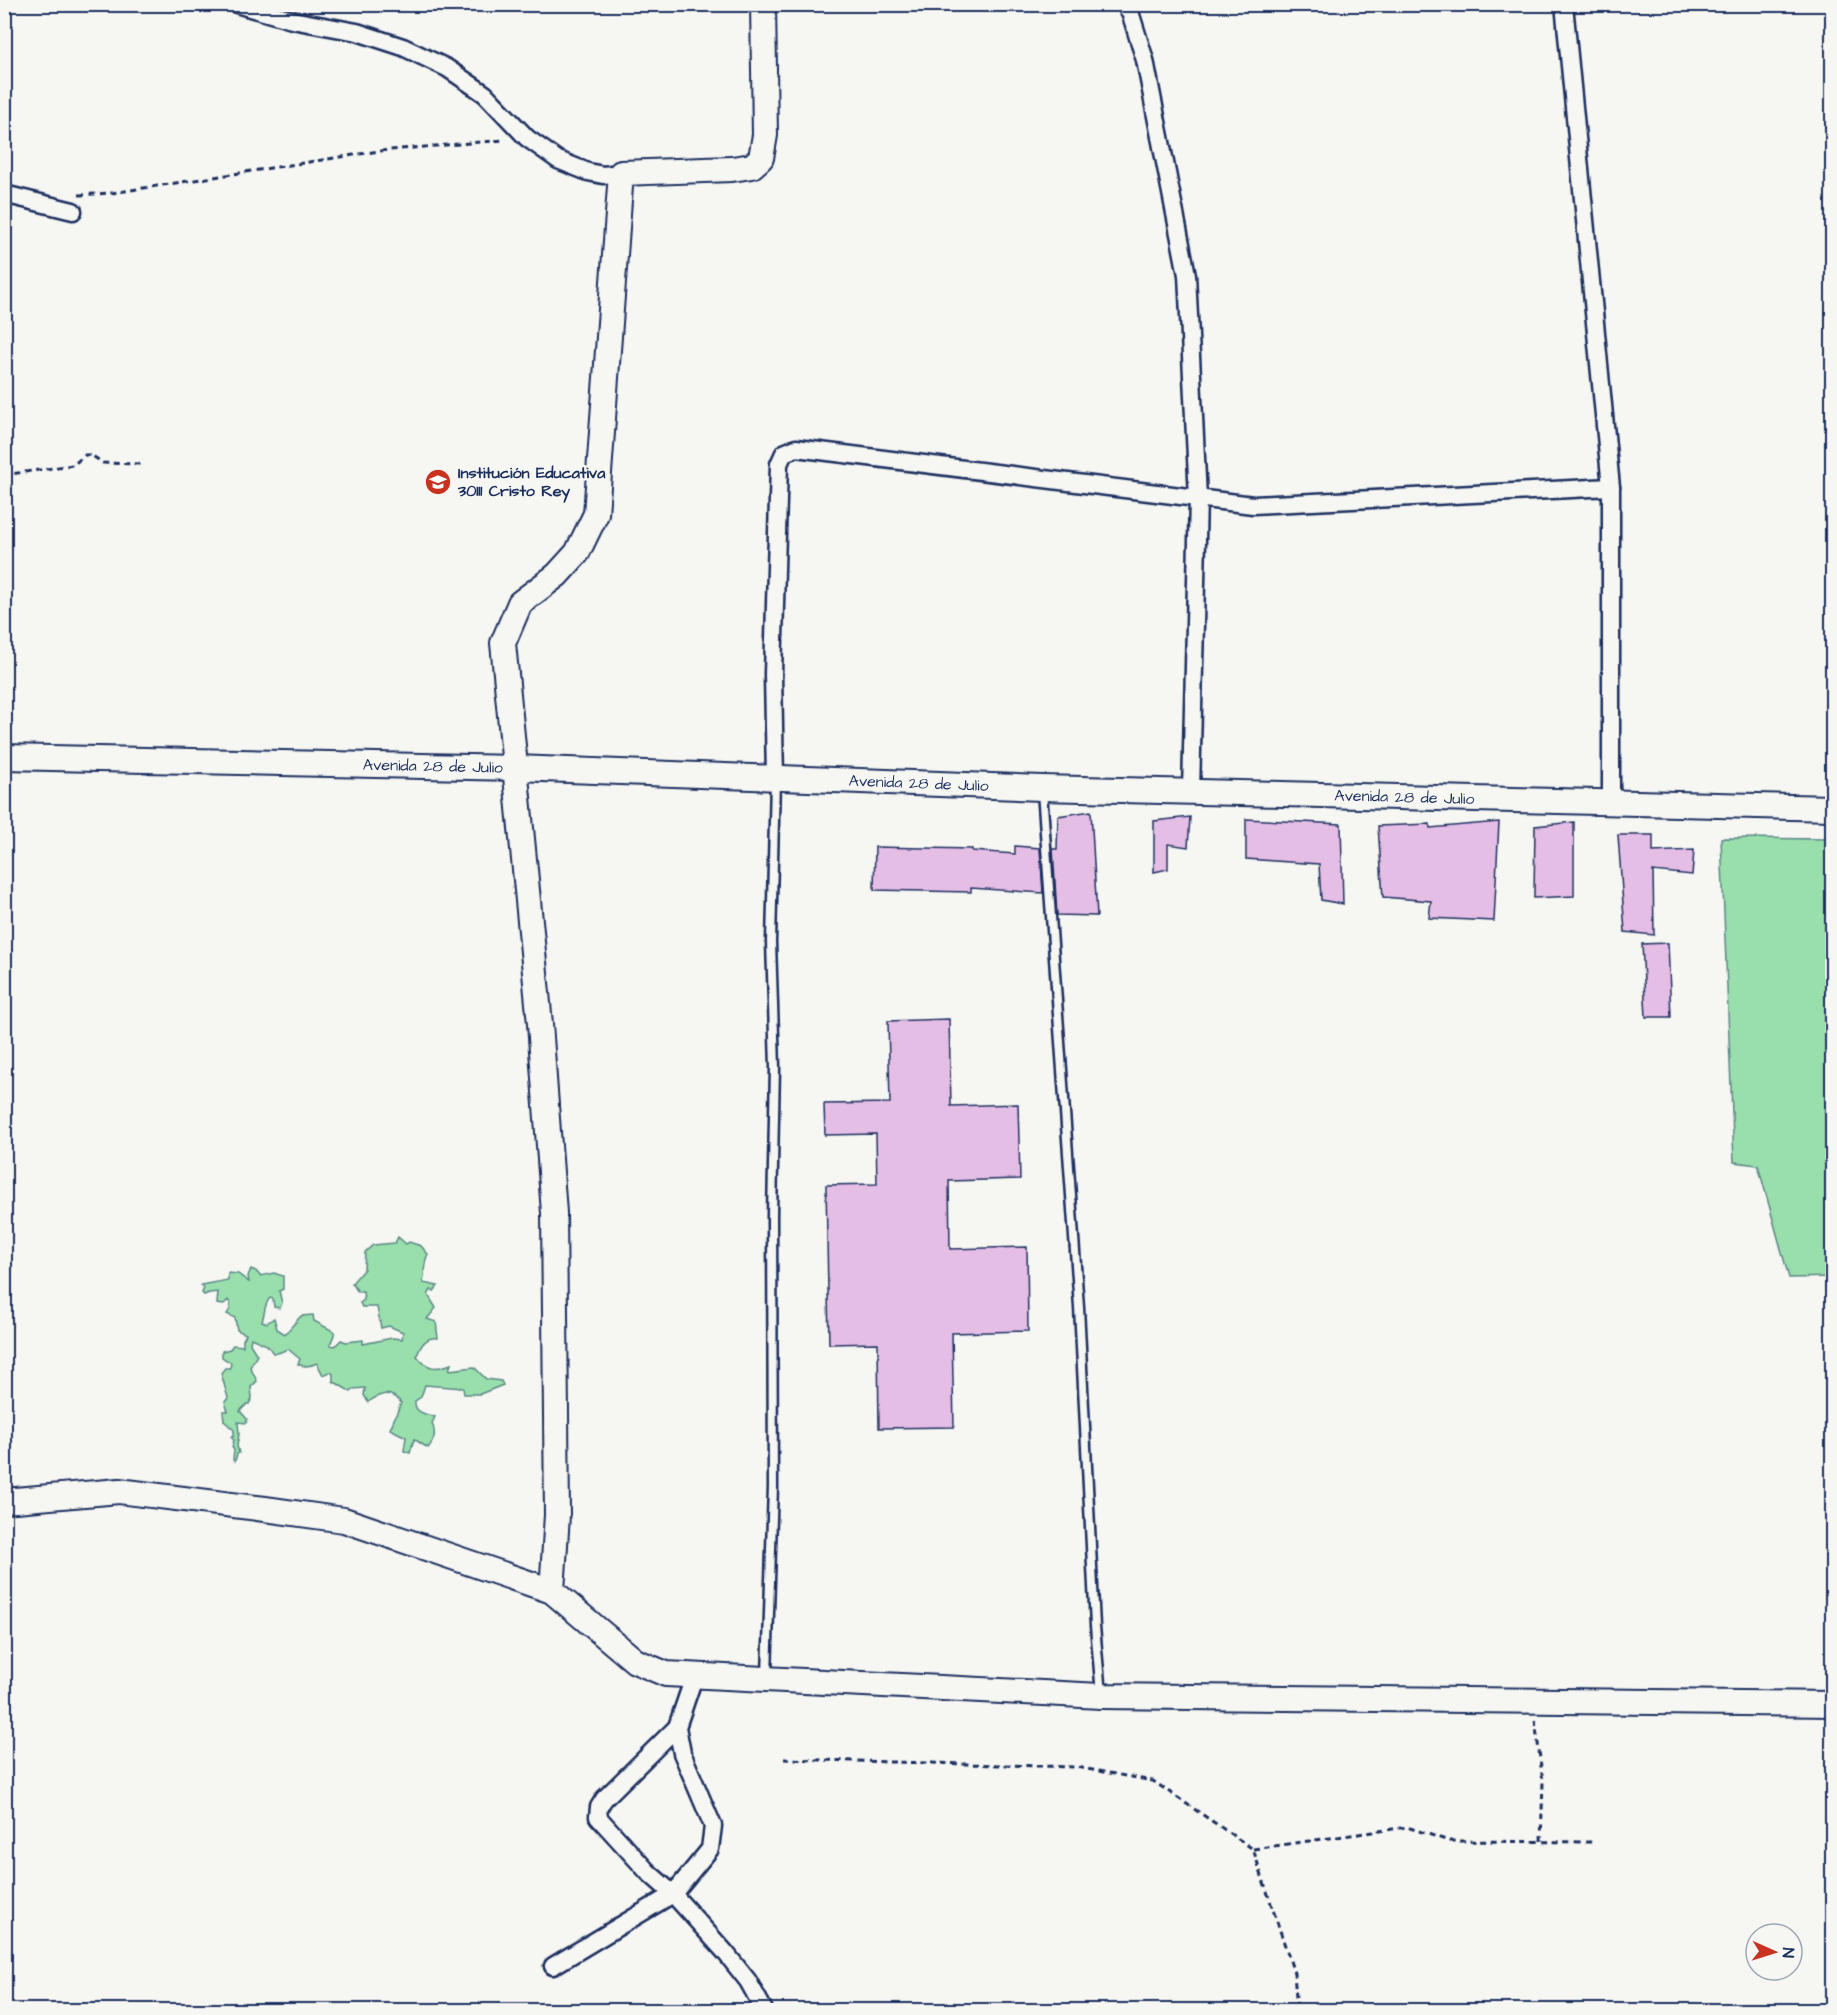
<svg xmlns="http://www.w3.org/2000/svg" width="1837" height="2015" font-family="'Architects Daughter',sans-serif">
<rect width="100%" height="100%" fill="#f6f6f2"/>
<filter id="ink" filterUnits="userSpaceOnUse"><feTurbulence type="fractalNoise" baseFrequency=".0167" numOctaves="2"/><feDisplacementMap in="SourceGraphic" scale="12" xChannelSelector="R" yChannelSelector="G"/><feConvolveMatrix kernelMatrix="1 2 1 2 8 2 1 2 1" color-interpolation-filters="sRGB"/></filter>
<g filter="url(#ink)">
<!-- green -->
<g fill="#99dfac" stroke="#5a8785" stroke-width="1.5">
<polygon points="1721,838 1832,839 1832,1277 1789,1278 1758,1165 1734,1162"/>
<path d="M398 1237 406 1244 409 1242 421 1246 428 1254C423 1263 425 1274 423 1283L438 1286 434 1291 431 1290 428 1295 436 1308 427 1319 436 1322 438 1338C426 1336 420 1346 417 1356 427 1369 436 1370 451 1364L449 1370 474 1367 486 1379 501 1381 503 1385 480 1394H464L463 1388 425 1385 421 1397 415 1401C414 1413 425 1414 435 1417L432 1423C436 1433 435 1440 428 1448L414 1439 410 1453 404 1451 406 1437 390 1429 401 1403C390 1389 380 1394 368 1402L364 1395 365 1388 353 1389 351 1392 333 1381V1374L330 1372 323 1375 317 1363C311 1366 305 1368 298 1364L300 1359 288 1349 278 1353H273L267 1345 251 1338 250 1344 257 1355 250 1367 257 1381 251 1387 252 1398 249 1404H247L240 1411 247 1419 246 1423 238 1422 239 1434 237 1446 239 1453 237 1454 235 1461 233 1460 234 1450 232 1447 234 1440 231 1437 234 1436V1430L224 1421 223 1411H228L225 1402 228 1398 221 1373 225 1368H230L231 1363 222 1357V1351L230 1349 233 1345 243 1346V1340L246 1334 237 1330 235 1318 227 1314C231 1309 232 1305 228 1300L223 1305 217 1304 218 1292 209 1293 204 1295 202 1293 204 1288 201 1285 228 1280V1273L238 1274 249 1282 248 1276 251 1269 256 1271 260 1276 274 1273 283 1276V1289L279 1291 282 1303 280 1308 274 1307 273 1299 270 1298C264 1304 265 1313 262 1321L267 1323 274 1318 277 1329 285 1334 301 1316 313 1315 314 1321 335 1332 330 1345 335 1346 341 1340 346 1342 363 1340V1344L392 1338 402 1339 403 1332 389 1326 381 1328 377 1307H362L360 1303 364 1300 363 1292H358L352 1283 364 1269 365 1252 373 1245 395 1243Z"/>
</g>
<!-- building -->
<g fill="#e5bee6" stroke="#1b2f5e" stroke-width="1.5">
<polygon points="1091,811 1097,916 1057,915 1053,849 1057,849 1058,816"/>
<polygon points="1190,817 1188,847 1168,844 1168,869 1154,872 1154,821"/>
<polygon points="1246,819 1341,824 1343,904 1321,900 1319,864 1246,859"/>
<polygon points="1499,822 1494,921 1429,918 1431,901 1383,897 1378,826 1430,824 1430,828"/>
<polygon points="1574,822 1574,896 1534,898 1535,826"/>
<polygon points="1618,835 1653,835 1653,852 1694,850 1692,875 1653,871 1654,935 1625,932"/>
<polygon points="1015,846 1040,848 1043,893 971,888 971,892 874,890 875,847 972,849 972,851 1015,854"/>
<polygon points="1668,943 1671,1017 1646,1017 1642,944"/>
<polygon points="949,1019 951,1106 1018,1104 1020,1179 949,1181 950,1249 1027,1247 1028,1331 952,1333 954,1427 879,1428 878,1343 829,1344 826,1185 877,1184 876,1134 825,1135 824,1104 890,1103 888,1021"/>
</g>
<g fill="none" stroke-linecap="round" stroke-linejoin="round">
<!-- lane casing -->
<g stroke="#1b2f5e" stroke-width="13">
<g id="lane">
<polyline points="1042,791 1079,1307 1095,1626 1101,1694"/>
<polyline points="767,1676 773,1486 772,1215 775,1067 771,942 775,780"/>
</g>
</g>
<!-- street casing -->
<g stroke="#1b2f5e" stroke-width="21">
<g id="street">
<polyline points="236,4 292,20 357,32 403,47 447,68 485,94 527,138 558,160 588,172 603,175 621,173"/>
<polyline points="1125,4 1131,15 1145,60 1187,275 1198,498 1191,792"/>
<polyline points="1564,4 1611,487 1611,804"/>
<polyline points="4,194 73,211"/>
<polyline points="775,778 773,674 779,464 784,453 796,448 1253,505 1611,487"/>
<polyline points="677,1727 604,1799 599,1807 598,1817 648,1872 673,1894 725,1952 748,1981 764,2010"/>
<polyline points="553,1966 673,1894 710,1849 713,1826 682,1753 677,1727 694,1677"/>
</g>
</g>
<!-- secondary casing -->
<g stroke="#1b2f5e" stroke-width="28">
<g id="secondary">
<path id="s1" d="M4 757 516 768 1042 788 1832 808"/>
<polyline points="4,1501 119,1491 265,1509 344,1520 552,1591 635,1661 666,1674 1101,1696 1832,1704"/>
<polyline points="552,1591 557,1515 554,1213 540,1024 503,643 520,603 557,575 577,553 596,514 621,173 732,169 752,166 761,158 765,135 763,4"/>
</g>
</g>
<!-- path -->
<g stroke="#1b2f5e" stroke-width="3" stroke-dasharray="6 4.5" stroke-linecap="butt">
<polyline points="79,195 112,193 379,151 504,140"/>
<polyline points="4,475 73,465 85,455 91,455 103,463 140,464"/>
<polyline points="1535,1720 1543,1782 1541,1841"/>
<polyline points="784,1759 1076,1767 1153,1781 1253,1849 1294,1973 1297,2010"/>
<polyline points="1253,1849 1407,1827 1449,1841 1593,1842"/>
</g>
<!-- lane -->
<use href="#lane" stroke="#f6f6f2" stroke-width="8"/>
<!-- street -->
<use href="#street" stroke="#f6f6f2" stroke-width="16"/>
<!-- secondary -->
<use href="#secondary" stroke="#f6f6f2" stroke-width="24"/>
</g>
</g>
<!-- icons -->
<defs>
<g id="school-disc" transform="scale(1.35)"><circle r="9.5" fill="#c8321e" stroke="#f6f6f2"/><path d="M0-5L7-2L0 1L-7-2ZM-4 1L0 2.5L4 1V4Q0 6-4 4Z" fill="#fff"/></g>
</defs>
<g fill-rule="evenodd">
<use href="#school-disc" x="438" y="482"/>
</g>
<g text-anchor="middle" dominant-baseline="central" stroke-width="5" stroke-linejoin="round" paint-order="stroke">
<!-- poi labels -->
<g font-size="16" font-weight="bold" fill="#1b2f5e" stroke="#f6f6f2" text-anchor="start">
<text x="458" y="473">Institución Educativa<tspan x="458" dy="18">30111 Cristo Rey</tspan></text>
</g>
<!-- street labels -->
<g font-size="16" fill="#1b2f5e" stroke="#f6f6f2">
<text stroke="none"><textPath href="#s1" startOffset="429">Avenida 28 de Julio</textPath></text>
<text stroke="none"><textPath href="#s1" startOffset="915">Avenida 28 de Julio</textPath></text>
<text stroke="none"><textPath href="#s1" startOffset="1401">Avenida 28 de Julio</textPath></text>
</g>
</g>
<!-- margin -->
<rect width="1837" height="2015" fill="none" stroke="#f6f6f2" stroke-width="24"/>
<rect x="12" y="12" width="1813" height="1991" fill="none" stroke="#1b2f5e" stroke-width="2" filter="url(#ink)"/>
<!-- north arrow -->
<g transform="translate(1774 1952) rotate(93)"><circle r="28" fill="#f6f6f2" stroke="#9ea6b7" stroke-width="1.5"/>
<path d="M0-4.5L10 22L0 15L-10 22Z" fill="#c8321e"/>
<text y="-9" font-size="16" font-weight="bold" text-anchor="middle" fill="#1b2f5e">N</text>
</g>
</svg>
